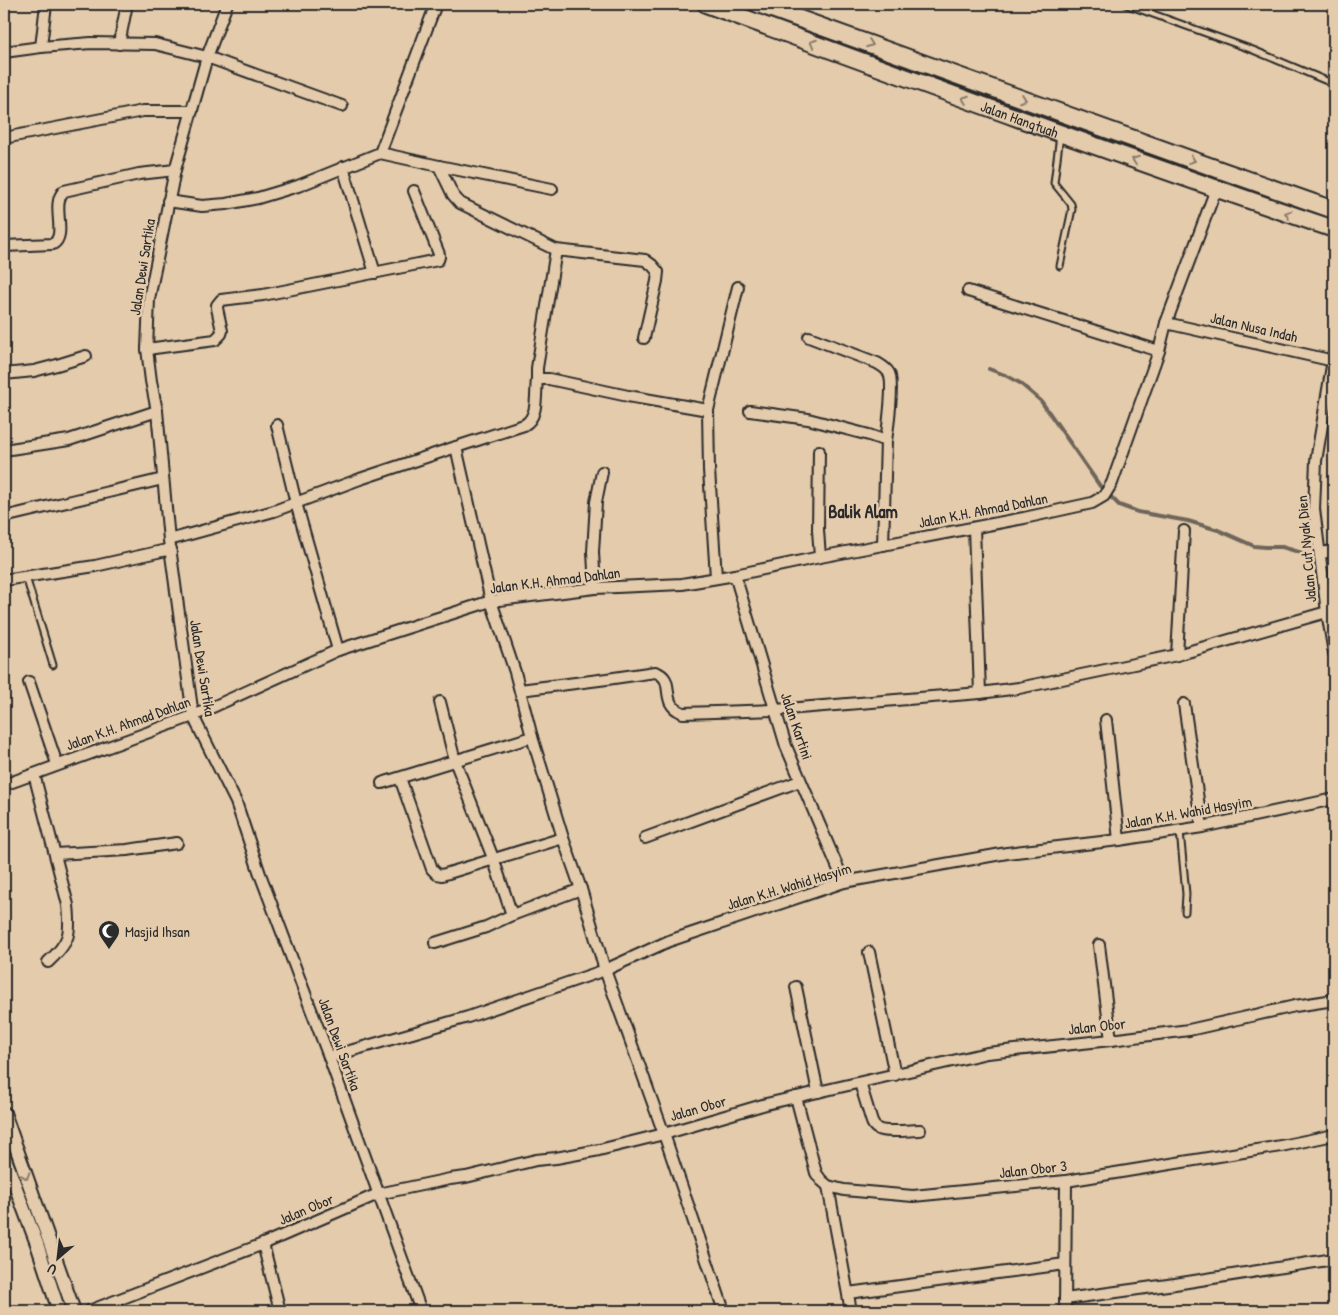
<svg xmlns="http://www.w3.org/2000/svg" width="1338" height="1315" font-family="'Patrick Hand',sans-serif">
<rect width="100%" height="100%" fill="#e4cbac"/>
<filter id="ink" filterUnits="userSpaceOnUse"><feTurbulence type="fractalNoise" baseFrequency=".02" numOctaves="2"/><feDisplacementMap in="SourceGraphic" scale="10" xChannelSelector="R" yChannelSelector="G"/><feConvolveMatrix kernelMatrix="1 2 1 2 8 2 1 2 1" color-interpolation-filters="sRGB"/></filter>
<g filter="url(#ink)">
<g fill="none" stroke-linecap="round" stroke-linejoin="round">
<!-- stream -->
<g stroke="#6e655a" stroke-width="4">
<polyline points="989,369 1005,375 1020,383 1041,401 1100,486 1119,505 1138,512 1188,521 1218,530 1254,546 1265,547 1282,547 1309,555"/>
<polyline points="1328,558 1334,557"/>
</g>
<!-- service casing -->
<g stroke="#2b2b2b" stroke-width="9">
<g id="service">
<polyline points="1125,4 1253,50 1334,84"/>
<polyline points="1060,266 1072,209 1071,204 1054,183 1060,135"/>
<polyline points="26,577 53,665"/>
<polyline points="1180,831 1186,894 1185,912"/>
</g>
</g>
<!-- minor casing -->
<g stroke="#2b2b2b" stroke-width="14">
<g id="minor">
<polyline points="227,4 207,57 175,170 149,299 147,349 151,381 157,411 169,540 193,716 236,802 260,874 329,1057 421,1311"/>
<polyline points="119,44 127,4"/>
<polyline points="41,47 46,4"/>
<polyline points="4,52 41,47 91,43 155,44 207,57 342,106"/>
<polyline points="4,138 143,111 192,111"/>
<polyline points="380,153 436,4"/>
<polyline points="439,166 552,189"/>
<polyline points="343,167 375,273"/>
<polyline points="168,201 202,206 226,204 258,198 298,186 380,153 439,166 453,195 460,203 556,250"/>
<path d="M4 246 53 244C68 235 50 204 64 191L139 174 175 170"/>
<polyline points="968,291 1159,351"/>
<polyline points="1166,323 1334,361"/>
<path d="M809 337 877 363C882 366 886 368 889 373 894 383 888 428 886 441"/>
<polyline points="147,349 215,340 221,334 222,331 217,308 217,305 221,300 263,295 438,260 439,257 439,254 414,191"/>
<polyline points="1334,354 1316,461 1314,509 1327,612 1334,653"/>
<polyline points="4,374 34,371 57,365 86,356"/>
<polyline points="537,379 537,368 556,250 645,260 652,265 658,272 657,281 644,338"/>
<polyline points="750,411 808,419 869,435 886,441 883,545"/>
<polyline points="277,425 296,503 338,650"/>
<polyline points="456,447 491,601 515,672 532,737 563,838 581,889 605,970 664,1134 724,1311"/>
<polyline points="4,450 69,440 157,411"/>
<polyline points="819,451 818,530 820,557"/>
<polyline points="4,517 163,479"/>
<polyline points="974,528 980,693"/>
<path d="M169 540 274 511 360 479 456 447 524 425C539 417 535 394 537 379H549L628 396 708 410"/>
<polyline points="1320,553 1334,551"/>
<polyline points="735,575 786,746 844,882"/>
<polyline points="716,577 709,470 708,410 738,287"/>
<polyline points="4,580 95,566 171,549"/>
<polyline points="595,588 593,552 596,502 602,472"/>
<polyline points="1177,655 1184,531"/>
<polyline points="29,682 57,764"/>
<path d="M520 690 607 679 655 672C678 679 657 703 683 713L775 710 980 693 1019 688 1177 655 1327 612"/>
<polyline points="440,702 455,761 493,858 512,915"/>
<polyline points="1184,704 1202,827"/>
<polyline points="1106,720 1119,840"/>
<path d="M34 774 68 905C71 934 70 942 48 962"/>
<polyline points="400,778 432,869 437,874 442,875 563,838"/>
<polyline points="382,783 532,737"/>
<polyline points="4,785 193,716 338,650 491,601 595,588 682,584 735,575 820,557 1024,518 1092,503 1104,496 1112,483 1159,351 1166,323 1216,189"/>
<polyline points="645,838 800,781"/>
<polyline points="55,854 127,850 177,843"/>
<polyline points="435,943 486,927 512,915 581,889"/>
<polyline points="1099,945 1111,1040"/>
<polyline points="869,952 895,1075"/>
<polyline points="796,987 818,1092"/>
<polyline points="329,1057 468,1017 605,970 669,941 844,882 1007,853 1119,840 1202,827 1334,799"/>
<path d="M860 1083 871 1119C872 1123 874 1127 878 1129 885 1133 911 1130 920 1130"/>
<polyline points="796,1097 816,1173 821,1180 828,1186 844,1190 913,1196 1066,1181 1281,1146 1334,1135"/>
<polyline points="828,1186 851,1311"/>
<polyline points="263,1244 280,1311"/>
<polyline points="848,1293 1065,1264"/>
<polyline points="1065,1299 1175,1284 1334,1259"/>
<polyline points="89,1311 263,1244 378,1194 450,1179 466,1177 536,1160 556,1158 599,1150 664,1134 766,1104 987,1053 1111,1040 1189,1030 1295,1006 1334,1000"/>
<polyline points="1065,1311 1066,1181"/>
</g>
</g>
<!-- tertiary casing -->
<g stroke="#2b2b2b" stroke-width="16">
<g id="tertiary">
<polyline points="4,1113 74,1311"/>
<polyline points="4,1156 37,1244 59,1311"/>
</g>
</g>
<!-- trunk casing -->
<g stroke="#2b2b2b" stroke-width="20">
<g id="trunk">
<path id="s1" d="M706 4C915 81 1124 158 1334 229"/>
<polyline points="758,4 1223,171 1334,210"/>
</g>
</g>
<!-- service -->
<use href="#service" stroke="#e4cbac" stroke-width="5"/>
<!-- minor -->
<use href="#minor" stroke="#e4cbac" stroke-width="10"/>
<!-- tertiary -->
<use href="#tertiary" stroke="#e4cbac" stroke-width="12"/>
<!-- trunk -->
<use href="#trunk" stroke="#e4cbac" stroke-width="16"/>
</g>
<!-- one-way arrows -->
<defs><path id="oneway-chevron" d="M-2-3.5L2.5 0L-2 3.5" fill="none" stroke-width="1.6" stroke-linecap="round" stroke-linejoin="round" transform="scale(1.25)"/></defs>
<g stroke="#887b6c">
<use href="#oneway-chevron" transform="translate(813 43) rotate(-160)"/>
<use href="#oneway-chevron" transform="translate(870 44) rotate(20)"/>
<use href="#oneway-chevron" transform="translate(965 99) rotate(-160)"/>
<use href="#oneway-chevron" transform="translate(1023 99) rotate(20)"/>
<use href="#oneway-chevron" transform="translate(1135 160) rotate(-160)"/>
<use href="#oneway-chevron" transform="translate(1192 160) rotate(20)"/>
<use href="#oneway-chevron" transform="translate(1288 214) rotate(-161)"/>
<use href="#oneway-chevron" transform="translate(26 1176) rotate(71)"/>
</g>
</g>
<!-- icons -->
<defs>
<g id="mosque-pin" transform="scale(1.125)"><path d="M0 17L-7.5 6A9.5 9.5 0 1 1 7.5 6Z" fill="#2b2b2b" stroke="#e4cbac"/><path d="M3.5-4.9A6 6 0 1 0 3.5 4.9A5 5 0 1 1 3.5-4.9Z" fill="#fff"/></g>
</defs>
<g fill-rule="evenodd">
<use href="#mosque-pin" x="109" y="931"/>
</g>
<g text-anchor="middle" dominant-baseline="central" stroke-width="5" stroke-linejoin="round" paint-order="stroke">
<!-- street labels -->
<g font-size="15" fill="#2b2b2b" stroke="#e4cbac">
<text stroke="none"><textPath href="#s1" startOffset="334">Jalan Hangtuah</textPath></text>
<text transform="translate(142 267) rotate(-81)">Jalan Dewi Sartika</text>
<text transform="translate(1254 327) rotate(13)">Jalan Nusa Indah</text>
<text transform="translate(983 510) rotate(-11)">Jalan K.H. Ahmad Dahlan</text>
<text transform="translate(1306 549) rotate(-95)">Jalan Cut Nyak Dien</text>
<text transform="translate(555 580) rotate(-7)">Jalan K.H. Ahmad Dahlan</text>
<text transform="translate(203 668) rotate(81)">Jalan Dewi Sartika</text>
<text transform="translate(128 723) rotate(-20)">Jalan K.H. Ahmad Dahlan</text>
<text transform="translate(797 726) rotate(71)">Jalan Kartini</text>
<text transform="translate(1188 812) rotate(-10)">Jalan K.H. Wahid Hasyim</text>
<text transform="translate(789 886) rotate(-17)">Jalan K.H. Wahid Hasyim</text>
<text transform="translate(1097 1026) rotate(-6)">Jalan Obor</text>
<text transform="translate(340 1044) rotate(70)">Jalan Dewi Sartika</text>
<text transform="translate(698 1108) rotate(-16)">Jalan Obor</text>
<text transform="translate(1033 1169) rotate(-6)">Jalan Obor 3</text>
<text transform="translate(306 1209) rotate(-23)">Jalan Obor</text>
</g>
<!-- poi labels -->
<g font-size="15" fill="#2b2b2b" stroke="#e4cbac" text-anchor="start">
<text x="125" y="931">Masjid Ihsan</text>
</g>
<!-- quarter labels -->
<g font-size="18" font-weight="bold" fill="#2b2b2b" stroke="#e4cbac">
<text x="863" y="511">Balik Alam</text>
</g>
</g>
<!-- margin -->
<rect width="1338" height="1315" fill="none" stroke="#e4cbac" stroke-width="20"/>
<rect x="10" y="10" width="1318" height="1295" fill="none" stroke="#2b2b2b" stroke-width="2" filter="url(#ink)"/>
<!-- north arrow -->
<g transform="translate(58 1258) rotate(208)" stroke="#e4cbac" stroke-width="4" paint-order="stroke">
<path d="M0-4L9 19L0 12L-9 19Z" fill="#2b2b2b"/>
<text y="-8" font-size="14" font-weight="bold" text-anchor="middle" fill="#2b2b2b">U</text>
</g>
</svg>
